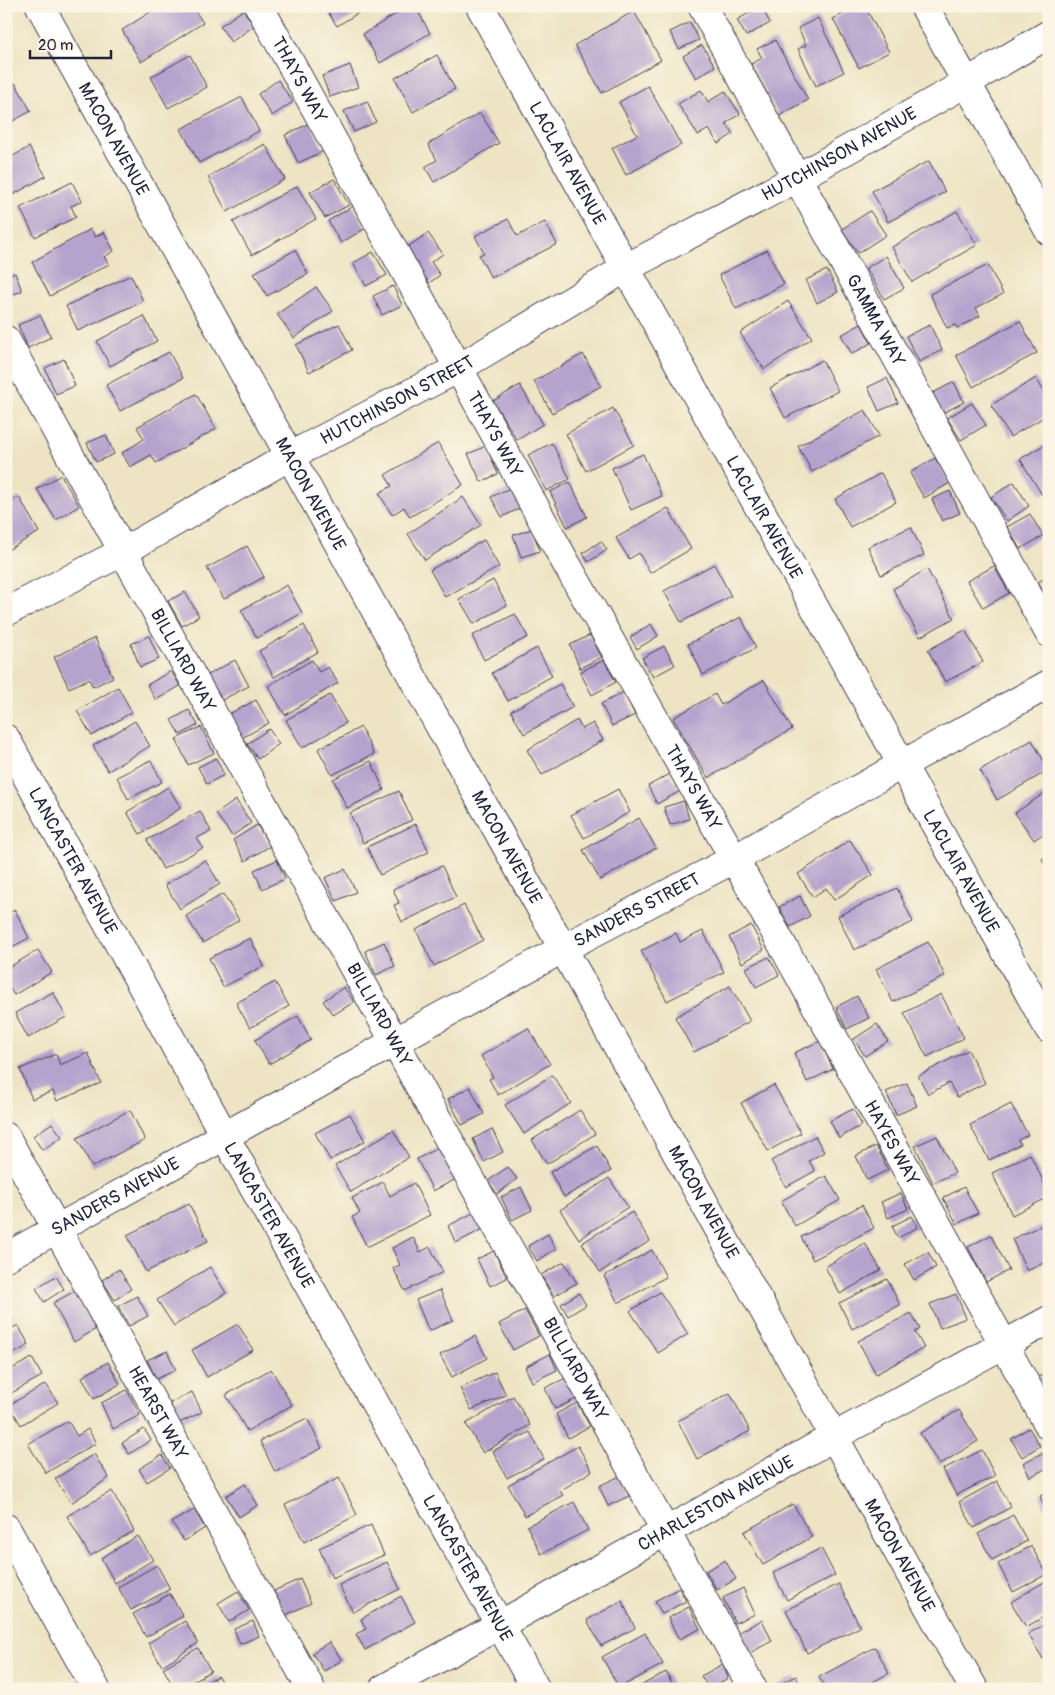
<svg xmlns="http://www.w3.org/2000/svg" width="1055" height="1695" font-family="Pangolin,sans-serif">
<rect width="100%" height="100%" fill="#fcf5e5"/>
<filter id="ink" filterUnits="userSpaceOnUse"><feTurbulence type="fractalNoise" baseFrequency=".02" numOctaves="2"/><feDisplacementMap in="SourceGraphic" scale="10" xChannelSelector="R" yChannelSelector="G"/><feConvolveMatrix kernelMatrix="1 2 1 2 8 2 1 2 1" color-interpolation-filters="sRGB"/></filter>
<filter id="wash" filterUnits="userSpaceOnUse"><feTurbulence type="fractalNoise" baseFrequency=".0096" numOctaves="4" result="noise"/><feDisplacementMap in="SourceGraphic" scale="20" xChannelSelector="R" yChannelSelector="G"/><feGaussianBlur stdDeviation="1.12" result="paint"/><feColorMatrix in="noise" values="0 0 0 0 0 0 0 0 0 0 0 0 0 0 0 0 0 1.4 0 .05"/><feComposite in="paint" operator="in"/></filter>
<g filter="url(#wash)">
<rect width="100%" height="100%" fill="#eee4c4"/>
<g id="blocks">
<!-- building -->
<g fill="#b5a2cd">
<polygon points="160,6 192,6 203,23 141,62 122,30"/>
<polygon points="324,6 369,6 337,26"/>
<polygon points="409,6 415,6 430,33 380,63 363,34"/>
<polygon points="761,6 770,23 746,36 737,20"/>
<polygon points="857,6 865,6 889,52 859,68 833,19"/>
<polygon points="243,10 254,26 231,42 220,26"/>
<polygon points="634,11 661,60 602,93 575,45"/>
<polygon points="818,18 844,72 816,86 798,49 806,45 798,28"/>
<polygon points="690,22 699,40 679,49 670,32"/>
<polygon points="775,40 808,100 779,116 751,64 762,58 757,49"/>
<polygon points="702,45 715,66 696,78 683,56"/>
<polygon points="190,55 207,87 168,108 151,77"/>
<polygon points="437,55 455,89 413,112 395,78"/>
<polygon points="350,65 358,87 330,97 322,76"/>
<polygon points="278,80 293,102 272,116 258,94"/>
<polygon points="15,83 31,111 6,125 6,88"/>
<polygon points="648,86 681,145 626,175 612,148 637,135 619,102"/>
<polygon points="701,90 708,102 725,91 740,114 726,123 733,134 718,144 709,129 698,135 678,104"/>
<polygon points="242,97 259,131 199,163 181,129"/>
<polygon points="367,101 376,122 354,132 344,111"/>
<polygon points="480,113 499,143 434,182 425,167 437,160 428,144"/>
<polygon points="310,123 324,151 298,163 285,135"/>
<polygon points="265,144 285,179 227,212 208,177"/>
<polygon points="29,147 46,176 6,199 6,176 11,173 6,166 6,160"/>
<polygon points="929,161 945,192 888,222 872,191"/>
<polygon points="334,179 349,205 325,218 310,192"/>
<polygon points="72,182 82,201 71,206 76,217 35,237 20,208"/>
<polygon points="297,186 316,219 252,255 233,222"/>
<polygon points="353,206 366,228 341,243 328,221"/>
<polygon points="870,211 886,235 858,253 842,229"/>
<polygon points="957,211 977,245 912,282 892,247"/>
<polygon points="508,219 517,236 545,222 557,244 491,278 479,255 484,253 475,236"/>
<polygon points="91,229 95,237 104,232 114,251 104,257 109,264 50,296 32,262"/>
<polygon points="428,233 443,254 431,262 440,275 429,283 406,248"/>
<polygon points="295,250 308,274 267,296 254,273"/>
<polygon points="767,250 784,284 736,309 719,275"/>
<polygon points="373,252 387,275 366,286 353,263"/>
<polygon points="886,256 904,288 884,299 866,268"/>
<polygon points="988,265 1003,294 976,308 980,316 957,328 955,325 947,328 930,294"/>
<polygon points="827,270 838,292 817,303 806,280"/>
<polygon points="15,273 22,291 6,297 6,276"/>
<polygon points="131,275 143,301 78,331 66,306"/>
<polygon points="393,286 402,305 382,315 373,296"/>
<polygon points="316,287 333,311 294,338 277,314"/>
<polygon points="788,301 812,338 764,369 740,333"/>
<polygon points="40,315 51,337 28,348 18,325"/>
<polygon points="144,316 157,341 110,366 97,341"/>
<polygon points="1020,321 1037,353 973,387 956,355"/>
<polygon points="339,324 352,350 309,372 296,345"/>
<polygon points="861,324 871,343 852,354 841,335"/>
<polygon points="930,325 942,350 919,362 906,336"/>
<polygon points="169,352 183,378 120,411 106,385"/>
<polygon points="583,354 601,386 552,413 534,381"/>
<polygon points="64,359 75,386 56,394 45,368"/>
<polygon points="822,360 838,391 785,418 770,388"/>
<polygon points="887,378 898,403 879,411 868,387"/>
<polygon points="1036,378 1049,400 1049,414 1010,437 991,405"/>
<polygon points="954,382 964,402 941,414 931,394"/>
<polygon points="520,385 543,424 517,440 493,401"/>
<polygon points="196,394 216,429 156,463 151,455 130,467 122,453 144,439 137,427"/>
<polygon points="972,403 986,425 961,440 947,418"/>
<polygon points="613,408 634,445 586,471 566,434"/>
<polygon points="865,410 879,436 812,472 798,446"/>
<polygon points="106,435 114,454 96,462 87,443"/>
<polygon points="1049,442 1049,490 1042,495 1020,459"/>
<polygon points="438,443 463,485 410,517 404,507 392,515 379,493 392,486 385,475"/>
<polygon points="552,443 570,479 546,491 528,455"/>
<polygon points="486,446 498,474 481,482 468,454"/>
<polygon points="643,454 662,496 631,510 612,468"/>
<polygon points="935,458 950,483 924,498 910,473"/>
<polygon points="881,473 896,502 850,527 835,499"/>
<polygon points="61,475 79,506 56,520 37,489"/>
<polygon points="570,482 587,517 567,527 550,492"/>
<polygon points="1014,482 1029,506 1007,521 991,497"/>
<polygon points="510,488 521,508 502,517 491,497"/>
<polygon points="950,491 960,513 942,521 932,499"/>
<polygon points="19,497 39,532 6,551 6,504"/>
<polygon points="463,497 481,525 425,560 408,534"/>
<polygon points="668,508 691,549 650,573 639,553 629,559 616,538"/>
<polygon points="1030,514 1043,536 1020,549 1007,527"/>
<polygon points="911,527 924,555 881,575 868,547"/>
<polygon points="532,529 540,551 521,557 513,535"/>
<polygon points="484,540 499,567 445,597 430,570"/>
<polygon points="601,541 607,550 588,562 583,553"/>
<polygon points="247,546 264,577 224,599 207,568"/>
<polygon points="714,564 731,596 681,622 664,591"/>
<polygon points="994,566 1009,593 983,608 967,581"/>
<polygon points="927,569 954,618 920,637 893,589"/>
<polygon points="1049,576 1049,603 1038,582"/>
<polygon points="493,580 507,605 474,624 459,599"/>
<polygon points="287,585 302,613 257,638 241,610"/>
<polygon points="185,592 199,616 182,626 168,601"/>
<polygon points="515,614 528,637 484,660 472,636"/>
<polygon points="741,617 756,648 703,675 688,644"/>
<polygon points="651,624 658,636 637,649 630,637"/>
<polygon points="304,625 318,652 274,677 259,651"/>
<polygon points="965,630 983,662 945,682 928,650"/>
<polygon points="590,635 602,657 580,668 570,645"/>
<polygon points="149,636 159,659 140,667 131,644"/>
<polygon points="95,638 113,677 93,687 89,679 69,688 54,657"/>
<polygon points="664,646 675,665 653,677 642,658"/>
<polygon points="537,648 552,676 508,701 492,673"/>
<polygon points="235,660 249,686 218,702 204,677"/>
<polygon points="312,660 319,672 328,667 338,683 285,715 268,686"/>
<polygon points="604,660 616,682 592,695 580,672"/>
<polygon points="171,671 180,686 156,700 147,685"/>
<polygon points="764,680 792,729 708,778 673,718 715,694 721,705"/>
<polygon points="560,684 573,707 524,734 511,711"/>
<polygon points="118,687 132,712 92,736 77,711"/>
<polygon points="624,692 635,715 612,726 601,704"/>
<polygon points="330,695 346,723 302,748 286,720"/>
<polygon points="256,700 269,723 240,739 227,715"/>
<polygon points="189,710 198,725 180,735 171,720"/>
<polygon points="577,720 582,729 593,723 603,740 542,775 527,750"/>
<polygon points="135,721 150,746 108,771 93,746"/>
<polygon points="201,727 214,753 188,765 176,739"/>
<polygon points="361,727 374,754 332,775 318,749"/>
<polygon points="269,729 279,744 258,759 247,744"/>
<polygon points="1032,740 1049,770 997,800 980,770"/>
<polygon points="216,758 224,775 207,784 198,767"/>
<polygon points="151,760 162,782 128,799 117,777"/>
<polygon points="371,761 384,790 347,808 333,779"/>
<polygon points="670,774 680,791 657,804 648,786"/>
<polygon points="168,787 181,808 140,834 127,812"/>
<polygon points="618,789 630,812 584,838 571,815"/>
<polygon points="1049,790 1049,830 1034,840 1015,813"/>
<polygon points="399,791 412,820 363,843 350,813"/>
<polygon points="236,800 251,823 232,836 216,814"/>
<polygon points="684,801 689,819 670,825 664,807"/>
<polygon points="200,811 211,831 197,838 203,848 163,869 147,840"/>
<polygon points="639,818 656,848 600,880 583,850"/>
<polygon points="416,824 429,852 380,875 367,847"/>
<polygon points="257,825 270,846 245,861 233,840"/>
<polygon points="850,840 873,875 834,900 826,888 813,897 798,874"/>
<polygon points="1049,855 1049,872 1042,859"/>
<polygon points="205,860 220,884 180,909 165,885"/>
<polygon points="277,860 285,879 262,889 254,870"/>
<polygon points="442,866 456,897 402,922 394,905 399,903 393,889"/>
<polygon points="345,869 356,892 336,901 325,878"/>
<polygon points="897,888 913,922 854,950 838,916"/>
<polygon points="223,894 239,920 203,943 186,916"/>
<polygon points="800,896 810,916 790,927 779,907"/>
<polygon points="464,905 483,940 434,966 416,930"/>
<polygon points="15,910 29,938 6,950 6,914"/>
<polygon points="751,925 764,950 742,963 729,937"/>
<polygon points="703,931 724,972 667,1001 641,951 676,933 680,942"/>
<polygon points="250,938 264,966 223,987 209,958"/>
<polygon points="384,942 395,966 376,975 365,951"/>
<polygon points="928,942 945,976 893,1002 876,969"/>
<polygon points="38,950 52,972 14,995 6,982 6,969"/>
<polygon points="769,957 779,975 756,987 746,968"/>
<polygon points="275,982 289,1006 250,1028 236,1003"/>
<polygon points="730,986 750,1021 694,1052 675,1017"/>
<polygon points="344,987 354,1002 333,1015 323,1001"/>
<polygon points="53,992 66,1017 28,1038 15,1013"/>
<polygon points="941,994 964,1038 927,1057 904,1013"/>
<polygon points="857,996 869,1018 847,1029 836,1007"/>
<polygon points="298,1016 311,1040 269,1064 255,1040"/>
<polygon points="877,1024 888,1041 865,1056 854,1039"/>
<polygon points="528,1028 550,1064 498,1095 489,1079 493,1077 481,1056"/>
<polygon points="820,1041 833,1069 807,1082 794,1053"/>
<polygon points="968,1050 985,1083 957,1097 949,1083 928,1094 918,1076"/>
<polygon points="88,1053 101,1083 57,1101 53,1091 32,1099 20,1069 56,1054 60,1065"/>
<polygon points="552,1075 571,1103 524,1134 505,1105"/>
<polygon points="907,1083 917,1106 896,1115 886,1092"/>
<polygon points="774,1085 801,1133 768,1151 741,1103"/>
<polygon points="470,1087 484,1114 462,1125 448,1099"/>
<polygon points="1011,1104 1028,1135 1018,1140 1021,1144 989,1160 970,1125"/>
<polygon points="853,1109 862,1125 839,1138 830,1121"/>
<polygon points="130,1110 145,1140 92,1167 77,1138"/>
<polygon points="580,1110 595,1134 547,1164 532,1140"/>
<polygon points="350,1114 365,1141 330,1160 315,1133"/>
<polygon points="52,1123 62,1137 42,1150 33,1136"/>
<polygon points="492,1129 503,1152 484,1162 473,1139"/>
<polygon points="393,1130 409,1157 351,1192 335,1166"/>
<polygon points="815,1136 824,1152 809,1161 815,1171 786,1187 771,1161"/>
<polygon points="937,1136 955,1173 933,1183 915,1146"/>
<polygon points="597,1146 611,1171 564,1197 550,1172"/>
<polygon points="876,1146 888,1170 867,1180 856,1156"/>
<polygon points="439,1147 456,1179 433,1191 417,1159"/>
<polygon points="1030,1154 1049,1193 1049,1197 1012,1215 992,1173"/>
<polygon points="508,1167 517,1179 497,1194 488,1181"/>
<polygon points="826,1176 840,1200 795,1226 781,1201"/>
<polygon points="609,1178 628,1207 579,1239 560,1210"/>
<polygon points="383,1182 390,1196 414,1183 430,1215 367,1247 352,1217 360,1213 352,1198"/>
<polygon points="521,1187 532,1210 512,1220 501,1197"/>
<polygon points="964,1187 978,1213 957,1224 943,1198"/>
<polygon points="901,1193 908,1209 888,1218 881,1202"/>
<polygon points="189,1204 208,1241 146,1272 127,1235"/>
<polygon points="862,1205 874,1228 813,1260 801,1237"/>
<polygon points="475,1212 483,1229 456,1243 448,1226"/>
<polygon points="632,1212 650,1241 600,1272 582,1243"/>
<polygon points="912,1216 918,1227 898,1238 892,1226"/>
<polygon points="1049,1222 1049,1260 1027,1271 1012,1239"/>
<polygon points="548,1234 556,1249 537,1261 528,1246"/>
<polygon points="991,1235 1009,1270 986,1282 968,1247"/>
<polygon points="413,1237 420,1252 430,1247 443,1272 405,1291 393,1268 400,1265 392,1248"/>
<polygon points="865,1243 881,1270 840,1294 825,1267"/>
<polygon points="652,1250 666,1277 618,1303 604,1276"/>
<polygon points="494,1251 507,1278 490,1286 477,1259"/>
<polygon points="928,1252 936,1267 914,1280 905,1264"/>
<polygon points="564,1262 577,1283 554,1296 541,1275"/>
<polygon points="210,1267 226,1293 174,1326 157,1300"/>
<polygon points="119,1269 131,1289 115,1300 102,1280"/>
<polygon points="56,1276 64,1289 44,1302 36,1288"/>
<polygon points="887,1279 900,1305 852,1329 839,1303"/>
<polygon points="440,1290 453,1320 429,1331 416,1300"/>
<polygon points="75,1291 96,1329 74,1342 53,1303"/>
<polygon points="660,1292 688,1334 658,1353 630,1311"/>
<polygon points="579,1293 586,1305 568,1316 561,1304"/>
<polygon points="956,1294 966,1318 940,1328 930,1304"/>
<polygon points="137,1296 148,1316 129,1326 118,1306"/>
<polygon points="6,1308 13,1320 6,1324"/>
<polygon points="525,1310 539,1336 513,1350 499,1324"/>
<polygon points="911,1313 920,1329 915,1332 924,1348 876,1374 858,1341"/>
<polygon points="238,1324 253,1350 207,1377 192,1350"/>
<polygon points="18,1325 29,1345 6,1358 6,1332"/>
<polygon points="475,1336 487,1358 452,1377 440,1355"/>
<polygon points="167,1351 176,1370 156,1379 147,1360"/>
<polygon points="550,1354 557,1370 532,1382 525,1367"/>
<polygon points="32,1358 42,1376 8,1395 6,1372"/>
<polygon points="108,1362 120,1384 94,1399 82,1377"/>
<polygon points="271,1369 292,1405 247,1431 226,1395"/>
<polygon points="495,1372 506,1395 471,1410 460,1388"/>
<polygon points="1049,1372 1049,1401 1038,1377"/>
<polygon points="566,1378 576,1399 555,1409 545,1388"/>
<polygon points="46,1384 58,1403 21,1425 9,1405"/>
<polygon points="127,1390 140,1415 113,1429 101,1403"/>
<polygon points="192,1392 202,1412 179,1423 170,1403"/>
<polygon points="730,1393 750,1431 697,1459 678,1421"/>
<polygon points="513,1396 530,1425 483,1453 466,1424"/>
<polygon points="577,1403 590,1426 568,1438 556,1414"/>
<polygon points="959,1410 978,1441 939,1465 920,1433"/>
<polygon points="307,1418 322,1448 275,1472 260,1441"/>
<polygon points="68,1421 77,1436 88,1429 96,1443 46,1473 28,1444"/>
<polygon points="1029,1428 1040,1446 1022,1457 1011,1439"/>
<polygon points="144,1429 151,1440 129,1454 122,1443"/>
<polygon points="530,1432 544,1459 507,1478 493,1451"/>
<polygon points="578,1446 592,1471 560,1491 563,1495 525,1516 508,1485"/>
<polygon points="982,1450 995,1476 956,1495 943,1469"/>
<polygon points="1042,1453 1049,1467 1030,1477 1023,1463"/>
<polygon points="94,1454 109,1478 71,1503 55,1479"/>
<polygon points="162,1455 170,1468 147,1482 139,1469"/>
<polygon points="620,1476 629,1496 608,1506 599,1486"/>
<polygon points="339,1478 357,1515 304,1542 285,1505"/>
<polygon points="997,1481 1011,1507 974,1528 959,1502"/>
<polygon points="245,1484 258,1505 239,1517 226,1496"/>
<polygon points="112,1491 134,1531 90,1556 67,1516"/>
<polygon points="1049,1492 1049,1513 1047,1514 1040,1496"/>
<polygon points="574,1502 588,1530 541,1554 527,1526"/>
<polygon points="793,1504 812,1537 763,1565 744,1532"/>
<polygon points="194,1510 205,1528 184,1541 172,1522"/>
<polygon points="1013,1515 1027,1541 992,1560 978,1534"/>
<polygon points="371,1525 384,1555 332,1578 319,1548"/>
<polygon points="138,1536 153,1560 115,1583 101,1558"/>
<polygon points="1031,1546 1047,1574 1013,1592 998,1564"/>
<polygon points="821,1548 835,1575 787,1600 773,1573"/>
<polygon points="725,1560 736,1579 717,1590 706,1571"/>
<polygon points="387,1562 400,1589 353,1612 339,1585"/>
<polygon points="157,1565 170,1589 131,1610 118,1587"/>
<polygon points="300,1579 311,1603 286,1615 274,1591"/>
<polygon points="1049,1579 1049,1614 1026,1627 1011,1602"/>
<polygon points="839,1584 860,1627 807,1653 786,1610"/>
<polygon points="679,1588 686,1601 662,1614 655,1601"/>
<polygon points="743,1588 755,1614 735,1623 723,1598"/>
<polygon points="238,1591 249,1610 229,1622 218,1603"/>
<polygon points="170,1594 183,1616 146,1637 133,1614"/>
<polygon points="401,1596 415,1622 365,1650 356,1634 366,1629 361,1619"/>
<polygon points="622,1601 635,1628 601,1646 587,1620"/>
<polygon points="689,1607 700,1629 679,1639 668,1618"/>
<polygon points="762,1620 772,1641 748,1654 737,1633"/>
<polygon points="185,1621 198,1643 162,1666 148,1643"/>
<polygon points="253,1621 259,1636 240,1644 234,1629"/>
<polygon points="1049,1622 1049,1655 1043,1659 1028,1634"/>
<polygon points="645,1633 663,1664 619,1688 602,1657"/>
<polygon points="329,1642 342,1660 324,1671 312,1653"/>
<polygon points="875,1647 889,1673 860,1689 826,1689 819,1677"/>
<polygon points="198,1648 211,1671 180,1689 175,1689 163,1668"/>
<polygon points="723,1664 728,1678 709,1689 701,1676"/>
<polygon points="666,1672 675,1689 635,1689"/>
<polygon points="218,1676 225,1689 193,1689"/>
<polygon points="796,1676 802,1689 779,1689 777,1685"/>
</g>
</g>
</g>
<g filter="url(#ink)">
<use href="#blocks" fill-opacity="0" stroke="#413f50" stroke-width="1"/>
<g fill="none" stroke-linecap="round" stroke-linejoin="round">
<!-- minor casing -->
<g stroke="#413f50" stroke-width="30">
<g id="minor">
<path id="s1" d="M40 6 974 1689"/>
<path id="s2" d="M259 6 562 556 744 876 1049 1426"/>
<path id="s3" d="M480 6 1049 1029"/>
<path id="s4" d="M702 6 1049 633"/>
<polyline points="924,6 1049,231"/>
<path id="s5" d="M6 340 753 1689"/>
<path id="s6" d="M6 612 124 551 290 456 459 368 626 268 797 178 966 83 1049 34"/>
<path id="s7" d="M6 739 224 1135 536 1689"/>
<path id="s8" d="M6 1137 311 1689"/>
<path id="s9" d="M6 1257 564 948 734 859 901 765 1049 684"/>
<polyline points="6,1528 96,1689"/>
<path id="s10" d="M383 1689 521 1613 835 1436 1049 1320"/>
</g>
</g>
<!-- minor -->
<use href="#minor" stroke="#fff" stroke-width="28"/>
</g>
</g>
<g text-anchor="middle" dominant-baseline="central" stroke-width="4.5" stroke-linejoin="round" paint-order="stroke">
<!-- street labels -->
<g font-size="18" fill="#22223b" stroke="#fcf5e5">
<text stroke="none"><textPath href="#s2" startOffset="84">THAYS WAY</textPath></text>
<text stroke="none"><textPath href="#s1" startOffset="152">MACON AVENUE</textPath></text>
<text stroke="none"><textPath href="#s6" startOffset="951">HUTCHINSON AVENUE</textPath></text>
<text stroke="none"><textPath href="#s3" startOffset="180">LACLAIR AVENUE</textPath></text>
<text stroke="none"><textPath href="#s4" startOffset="359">GAMMA WAY</textPath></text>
<text stroke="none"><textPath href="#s6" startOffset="445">HUTCHINSON STREET</textPath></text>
<text stroke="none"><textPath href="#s2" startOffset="489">THAYS WAY</textPath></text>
<text stroke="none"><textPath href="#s1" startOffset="558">MACON AVENUE</textPath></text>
<text stroke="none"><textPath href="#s3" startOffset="585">LACLAIR AVENUE</textPath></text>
<text stroke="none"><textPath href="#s5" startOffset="366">BILLIARD WAY</textPath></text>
<text stroke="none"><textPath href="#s2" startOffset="894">THAYS WAY</textPath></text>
<text stroke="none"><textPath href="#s1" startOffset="962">MACON AVENUE</textPath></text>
<text stroke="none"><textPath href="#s7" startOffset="139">LANCASTER AVENUE</textPath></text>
<text stroke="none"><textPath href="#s3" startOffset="990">LACLAIR AVENUE</textPath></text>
<text stroke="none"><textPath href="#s9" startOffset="720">SANDERS STREET</textPath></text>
<text stroke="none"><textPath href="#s5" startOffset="771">BILLIARD WAY</textPath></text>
<text stroke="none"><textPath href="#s2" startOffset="1301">HAYES WAY</textPath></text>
<text stroke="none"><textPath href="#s9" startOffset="125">SANDERS AVENUE</textPath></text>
<text stroke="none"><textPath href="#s1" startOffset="1368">MACON AVENUE</textPath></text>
<text stroke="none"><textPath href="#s7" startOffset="544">LANCASTER AVENUE</textPath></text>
<text stroke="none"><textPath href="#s5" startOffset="1176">BILLIARD WAY</textPath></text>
<text stroke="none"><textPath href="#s8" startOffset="315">HEARST WAY</textPath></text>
<text stroke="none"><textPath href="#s10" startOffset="381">CHARLESTON AVENUE</textPath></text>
<text stroke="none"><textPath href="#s1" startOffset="1772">MACON AVENUE</textPath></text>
<text stroke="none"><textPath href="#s7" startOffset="949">LANCASTER AVENUE</textPath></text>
</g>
</g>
<!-- margin -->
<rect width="1055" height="1695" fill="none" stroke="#fcf5e5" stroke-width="25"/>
<!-- scale -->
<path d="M30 50v8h81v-8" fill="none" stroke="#22223b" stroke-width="2.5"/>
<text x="38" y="50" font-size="15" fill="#22223b" stroke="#fcf5e5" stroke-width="4" paint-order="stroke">20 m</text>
</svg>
